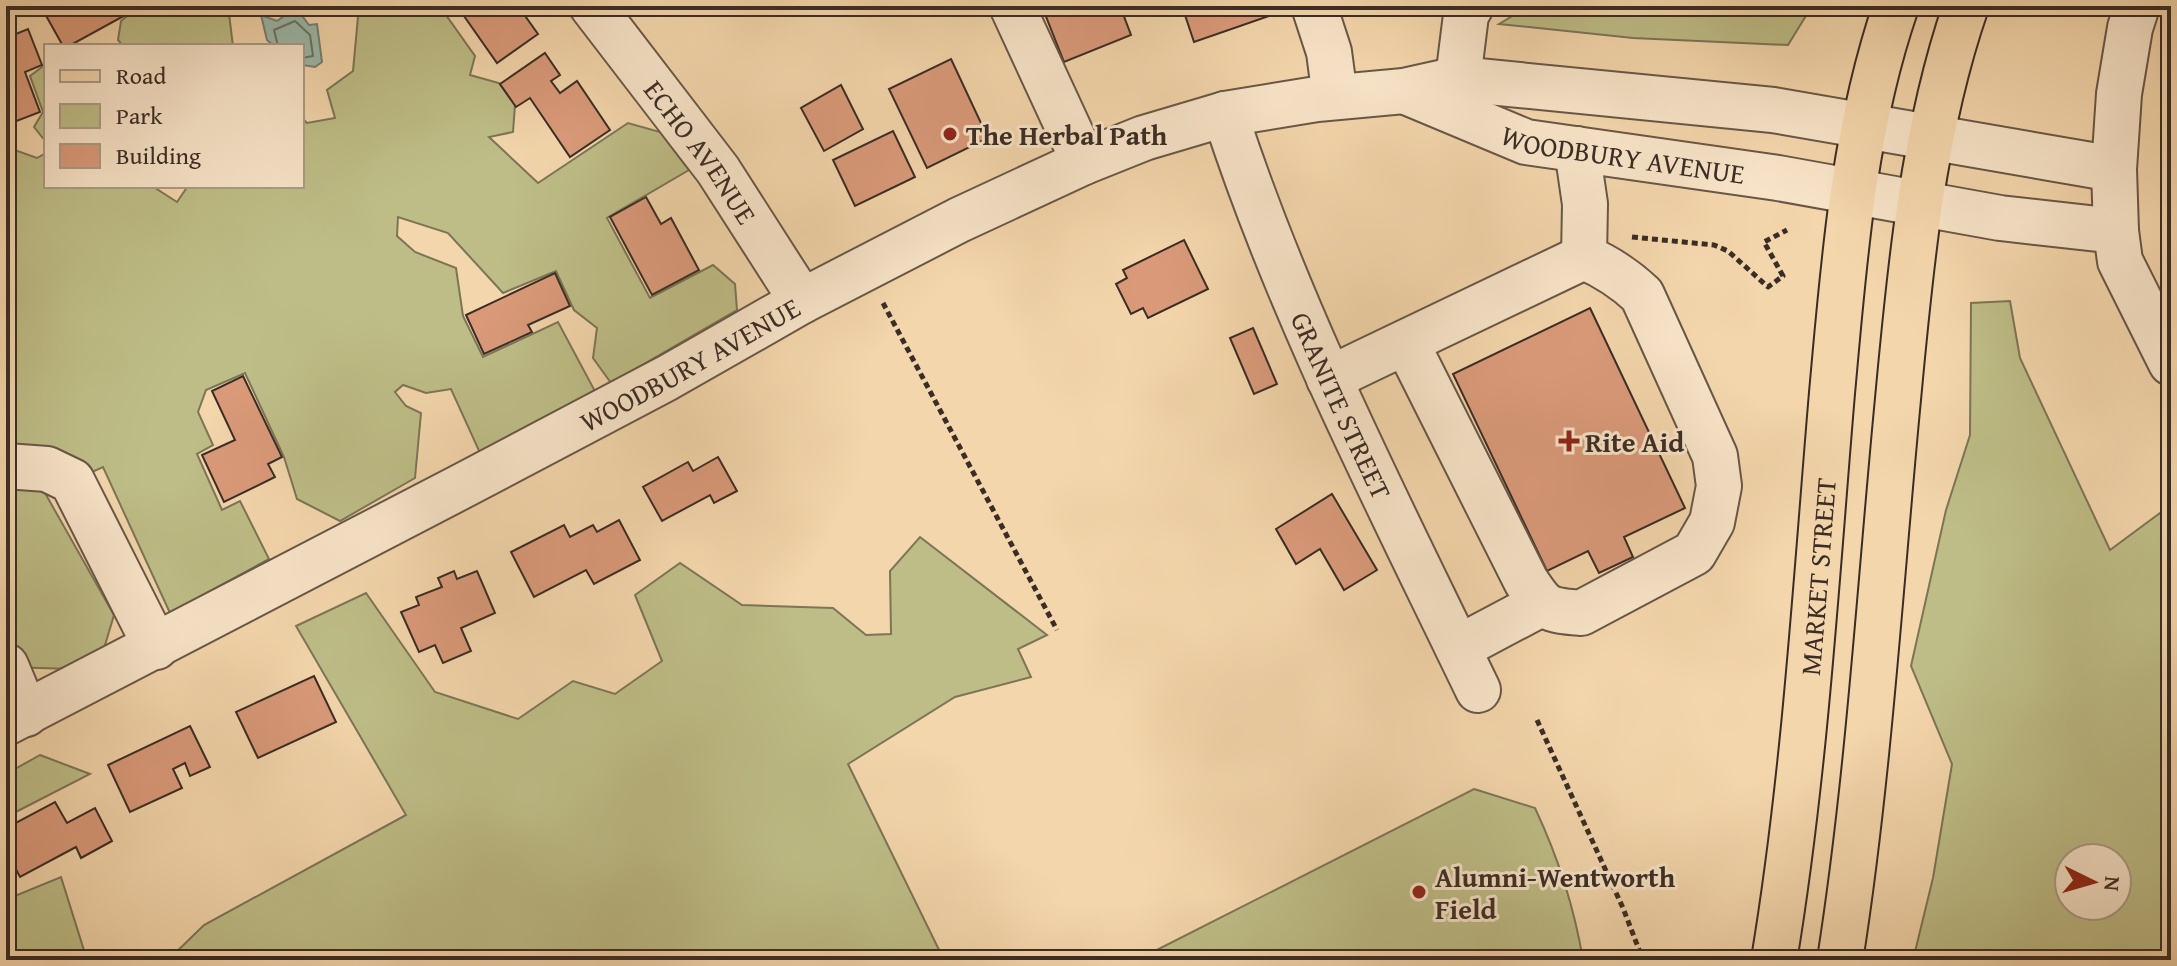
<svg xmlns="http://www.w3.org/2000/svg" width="2177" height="966" font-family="'Gentium Book Plus',serif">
<rect width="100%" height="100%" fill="#f4d6ac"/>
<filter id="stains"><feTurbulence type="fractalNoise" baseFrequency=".0025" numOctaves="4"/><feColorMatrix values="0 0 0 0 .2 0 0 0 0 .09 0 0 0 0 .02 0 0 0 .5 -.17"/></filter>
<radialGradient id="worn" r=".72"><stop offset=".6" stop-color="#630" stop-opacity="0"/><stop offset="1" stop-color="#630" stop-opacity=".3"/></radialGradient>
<!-- green -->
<g fill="#bebd87" stroke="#7c7556" stroke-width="2" fill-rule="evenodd">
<polygon points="129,6 228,6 233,46 123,46 118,40 121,21 132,12"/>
<polygon points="359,6 444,6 446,15 475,56 470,75 499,83 515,105 513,132 489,137 538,183 628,123 660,132 689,170 607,218 650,298 713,265 735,284 737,310 611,383 593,358 597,328 574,310 556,271 503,293 448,233 398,217 397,236 415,252 456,268 463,316 483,357 558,322 597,395 480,453 451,389 426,393 403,385 395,392 406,406 421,413 415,478 340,521 297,499 284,457 245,373 206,390 198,412 213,445 197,454 222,510 240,501 269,559 170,613 103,467 45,493 114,615 102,655 73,669 6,667 6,147 37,158 46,153 46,186 152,186 177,202 188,186 302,186 302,118 307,123 335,118 327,90 353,71"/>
<polygon points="1529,6 1812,6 1788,45 1633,38 1499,24"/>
<polygon points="46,64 46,142 34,127 43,112 30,76"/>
<path d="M2010 301 2020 358 2110 550 2160 513 2171 535V960H1913L1933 878 1952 764 1911 666 1946 510 1970 435 1971 303ZM2117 858V906H2069V858Z"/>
<polygon points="920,537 1047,635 1018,649 1031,677 955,697 848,764 944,960 168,960 204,925 406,815 296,626 366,593 435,692 518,719 573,681 615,694 662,661 635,595 680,563 742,605 833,608 866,635 891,634 890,571"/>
<polygon points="40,755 90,774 6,817 6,774"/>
<path d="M1474 789 1535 808C1558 857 1574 906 1583 960H1137Z"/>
<polygon points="61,877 87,960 6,960 6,879 15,896"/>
</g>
<!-- water -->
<polygon fill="#9cb9ab" stroke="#758175" stroke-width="2" points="290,12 300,13 309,25 317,24 322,62 315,67 302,65 302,46 274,46 267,40 261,15 277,21"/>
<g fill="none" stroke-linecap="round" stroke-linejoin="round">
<!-- shore -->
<polyline stroke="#6b7368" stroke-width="2" points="278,46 274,30 295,21 310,35 313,56 302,58"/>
</g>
<!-- building -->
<g fill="#da9a7a" stroke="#3a2d25" stroke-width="2">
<polygon points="54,6 128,6 131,12 69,46 63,46 44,12"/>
<polygon points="457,6 518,6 538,34 497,63"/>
<polygon points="1064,6 1120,6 1131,35 1064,62 1045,14"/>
<polygon points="1182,6 1269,6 1272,15 1194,42"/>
<polygon points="28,29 42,65 25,72 40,112 6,125 6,38"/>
<polygon points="545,53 560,75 551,81 560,93 577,81 610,130 570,157 530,98 516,107 500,84"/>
<polygon points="951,59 988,138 927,168 889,89"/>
<polygon points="841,85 863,129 824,151 801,108"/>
<polygon points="893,131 915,177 855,206 833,160"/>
<polygon points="646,197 661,224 671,218 699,270 652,295 610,217"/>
<polygon points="1184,240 1208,289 1148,318 1143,308 1131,314 1116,284 1127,278 1123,270"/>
<polygon points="555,273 570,306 528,325 532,332 484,354 466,315"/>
<polygon points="1590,308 1685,508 1624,537 1633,557 1599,573 1588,551 1547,571 1453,374"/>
<polygon points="1253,328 1277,384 1254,394 1230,338"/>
<polygon points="243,376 282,457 268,464 275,477 224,502 202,455 235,440 212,391"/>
<polygon points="718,457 737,491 714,503 710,495 662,521 643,487 688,462 693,471"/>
<polygon points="1332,494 1377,570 1344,590 1320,549 1296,564 1276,529"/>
<polygon points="619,520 640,560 594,584 586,570 534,597 511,552 564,525 570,537 593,525 597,532"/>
<polygon points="454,571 457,579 477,571 495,613 461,628 471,651 443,663 435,645 419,652 401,612 419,605 416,597 442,587 438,578"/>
<polygon points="314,676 336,722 258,758 236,712"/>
<polygon points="190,726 210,767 190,776 185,763 173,769 182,788 130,812 108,765"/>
<polygon points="55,802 67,823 95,808 112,841 81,858 76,847 20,877 6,850 6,828"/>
</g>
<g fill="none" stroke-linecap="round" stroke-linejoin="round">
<!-- minor casing -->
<g stroke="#685747" stroke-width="48">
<g id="minor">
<path id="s1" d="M592 6 718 170 802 301"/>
<polyline points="1012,6 1084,162"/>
<polyline points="1314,6 1329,52 1335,97"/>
<polyline points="2137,6 2130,28 2119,94 2114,169 2116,231 2120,261 2171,363"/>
<polyline points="1458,79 1466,15 1471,6"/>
<path id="s2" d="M1404 91 1526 142 1778 178 2000 218 2116 231"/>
<path id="s3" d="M1225 114C1290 314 1387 501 1478 690"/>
<polyline points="1577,149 1585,204 1584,257"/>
<path d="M1329 379 1364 362 1584 257C1607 267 1624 278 1642 295L1715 456 1719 486 1712 522 1694 553 1581 613C1547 610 1545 610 1526 581L1406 342"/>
<polyline points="6,466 47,469 72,481 156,647"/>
<polyline points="1458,648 1541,604"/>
<polyline points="6,666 26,714"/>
<path id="s4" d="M6 723 466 484 667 378 802 301 959 220 1084 162 1144 138 1225 114 1317 99 1404 91 1458 79 1773 110 2114 169"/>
</g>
</g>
<!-- major casing -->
<g stroke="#3a2d25" stroke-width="48">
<g id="major">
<path id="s5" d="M1774 960C1805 773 1816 582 1832 393 1844 262 1853 131 1896 6"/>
<path d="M1840 960C1869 775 1880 586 1898 399 1910 269 1923 130 1966 6"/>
</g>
</g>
<!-- path -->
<g stroke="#3a2d25" stroke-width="5" stroke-dasharray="6 4" stroke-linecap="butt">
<polyline points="1632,237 1714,245 1728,251 1768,287 1783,276 1764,242 1787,230"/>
<polyline points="883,303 1057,630"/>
<polyline points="1537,720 1623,908 1643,960"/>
</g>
<!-- minor -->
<use href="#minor" stroke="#f8e4c9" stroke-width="44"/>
<!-- major -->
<use href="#major" stroke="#f4d6ac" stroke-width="44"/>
</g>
<!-- markers -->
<g fill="#8f2418" stroke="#f8e4c9" stroke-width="3">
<circle cx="950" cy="134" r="8"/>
<path d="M1565 429h8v8h8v8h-8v8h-8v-8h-8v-8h8z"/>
<circle cx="1419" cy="892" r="8"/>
</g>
<g text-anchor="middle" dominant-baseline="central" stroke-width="6" stroke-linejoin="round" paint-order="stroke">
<!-- poi labels -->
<g font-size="28" font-weight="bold" fill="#3a2d25" stroke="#f8e4c9" text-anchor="start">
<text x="966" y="134">The Herbal Path</text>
<text x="1585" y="441">Rite Aid</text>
<text x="1435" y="876">Alumni-Wentworth<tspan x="1435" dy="32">Field</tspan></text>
</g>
<!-- street labels -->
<g font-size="28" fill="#3a2d25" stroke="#f8e4c9">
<text stroke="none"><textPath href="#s1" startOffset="182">ECHO AVENUE</textPath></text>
<text stroke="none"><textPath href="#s2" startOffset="230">WOODBURY AVENUE</textPath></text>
<text stroke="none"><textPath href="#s4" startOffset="772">WOODBURY AVENUE</textPath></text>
<text stroke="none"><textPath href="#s3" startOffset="314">GRANITE STREET</textPath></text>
<text stroke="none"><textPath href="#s5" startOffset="386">MARKET STREET</textPath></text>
</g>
</g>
<!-- margin -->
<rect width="2177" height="966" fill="none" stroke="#f4d6ac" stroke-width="32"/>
<rect x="8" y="8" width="2161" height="950" fill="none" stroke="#3a2d25" stroke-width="4"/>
<rect x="16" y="16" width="2145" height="934" fill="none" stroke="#3a2d25" stroke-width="2"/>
<!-- legend -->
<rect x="44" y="44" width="260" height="144" fill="#f8e4c9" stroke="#ac9b87" stroke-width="2"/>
<rect x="60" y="70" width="40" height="12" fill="#f4d6ac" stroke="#ac9b87" stroke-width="2"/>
<text x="116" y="84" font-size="24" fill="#3a2d25">Road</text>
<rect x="60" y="104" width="40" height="24" fill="#bebd87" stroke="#ac9b87" stroke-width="2"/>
<text x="116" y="124" font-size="24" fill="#3a2d25">Park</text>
<rect x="60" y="144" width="40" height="24" fill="#da9a7a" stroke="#ac9b87" stroke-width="2"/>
<text x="116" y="164" font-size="24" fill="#3a2d25">Building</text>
<!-- north arrow -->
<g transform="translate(2093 882) rotate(95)"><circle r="38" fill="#f8e4c9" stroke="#ac9b87" stroke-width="2"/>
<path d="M0-6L14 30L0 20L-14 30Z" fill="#8f2418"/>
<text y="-12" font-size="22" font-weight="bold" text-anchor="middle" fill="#3a2d25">N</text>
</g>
<rect width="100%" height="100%" filter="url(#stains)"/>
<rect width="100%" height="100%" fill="url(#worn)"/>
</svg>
